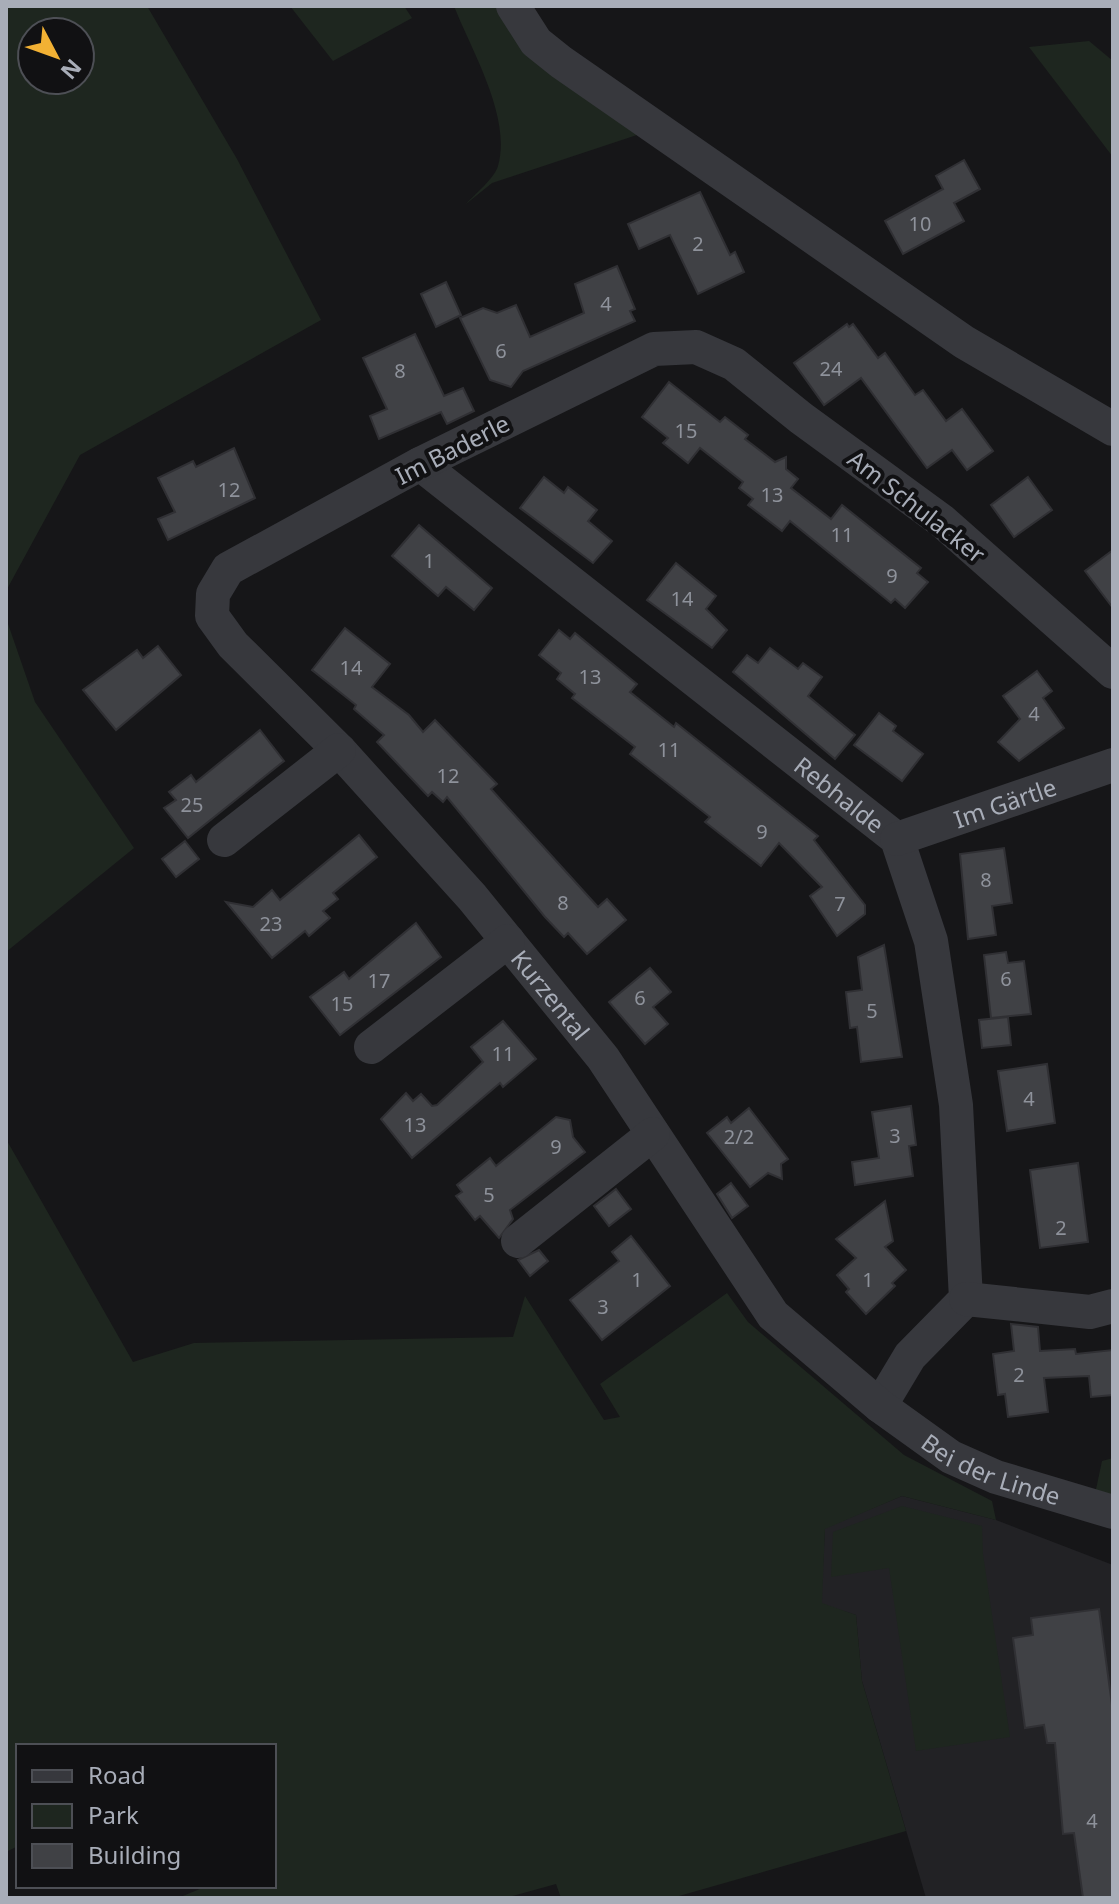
<svg xmlns="http://www.w3.org/2000/svg" width="1119" height="1904" font-family="'Noto Sans',sans-serif">
<rect width="100%" height="100%" fill="#161618"/>
<!-- built -->
<polygon fill="#222225" points="902,1496 996,1520 1113,1565 1113,1898 926,1898 862,1681 856,1615 821,1604 825,1528"/>
<!-- green -->
<g fill="#1e261f" fill-rule="evenodd">
<path d="M6 6H147L237 159 321 320 80 455 6 591ZM32 32H80V80H32Z"/>
<polygon points="290,6 404,6 412,18 333,61"/>
<path d="M454 6H526L546 34 652 130 492 183 466 204C475 194 494 179 498 166 512 117 471 50 454 6Z"/>
<polygon points="1089,41 1113,61 1113,157 1029,47"/>
<polygon points="6,618 35,702 134,848 6,952"/>
<polygon points="6,1139 133,1362 194,1343 513,1337 525,1296 604,1420 620,1417 600,1384 727,1293 748,1322 904,1455 992,1501 996,1520 902,1496 825,1529 822,1603 856,1615 862,1681 906,1831 672,1898 561,1898 556,1884 505,1898 178,1898 207,1886 274,1886 274,1746 18,1746 18,1846 6,1852"/>
<polygon points="1113,1458 1113,1500 1095,1494 1102,1461"/>
<polygon points="902,1506 982,1526 983,1554 1010,1737 916,1751 889,1568 831,1577 833,1532"/>
</g>
<!-- building -->
<g fill="#404145" stroke="#303034" stroke-width="2">
<polygon points="964,160 980,189 954,203 964,221 903,254 885,221 943,189 936,176"/>
<polygon points="700,192 730,255 735,252 744,272 698,294 670,235 639,249 628,224"/>
<polygon points="617,266 635,309 630,311 635,321 523,371 511,387 490,380 460,318 483,308 497,313 516,305 530,337 584,313 575,284"/>
<polygon points="446,282 461,315 436,327 421,294"/>
<polygon points="847,324 849,327 853,324 878,358 885,353 915,395 923,390 946,421 962,409 993,451 967,470 952,450 927,468 861,378 824,405 794,363"/>
<polygon points="415,334 444,396 463,388 474,411 447,424 441,412 379,439 370,416 387,409 363,358"/>
<polygon points="669,382 720,422 725,417 748,435 745,439 775,462 786,457 786,469 798,479 791,488 831,519 842,505 921,568 917,573 928,582 905,608 895,599 891,603 790,521 782,531 748,505 753,499 739,488 743,482 700,448 688,463 663,443 668,438 642,417"/>
<polygon points="234,448 255,498 168,540 158,519 175,512 158,478 193,461 196,467"/>
<polygon points="544,477 564,493 568,487 597,510 588,521 612,541 593,563 520,508"/>
<polygon points="1028,477 1052,510 1014,537 991,505"/>
<polygon points="419,525 492,588 474,610 446,587 438,596 392,556"/>
<polygon points="1113,550 1113,608 1085,571"/>
<polygon points="676,563 716,596 706,609 727,630 712,648 647,600"/>
<polygon points="345,628 390,664 372,687 409,715 423,732 435,720 497,784 491,789 598,907 607,899 626,920 587,954 568,933 564,937 545,917 447,797 443,802 432,792 428,796 377,742 384,735 354,709 356,705 312,670"/>
<polygon points="559,630 570,639 575,633 637,684 630,692 674,727 676,723 818,836 814,840 865,905 865,914 837,936 810,896 822,887 779,843 761,866 705,822 710,817 630,754 635,747 572,698 575,694 557,679 561,673 539,655"/>
<polygon points="158,646 181,675 116,730 83,690 137,650 143,658"/>
<polygon points="770,648 798,669 803,663 822,677 808,696 855,735 835,759 733,672 747,655 758,663"/>
<polygon points="1037,671 1052,691 1043,698 1064,728 1019,761 998,742 1020,719 1003,696"/>
<polygon points="879,713 896,726 893,731 923,754 902,781 854,745"/>
<polygon points="260,730 284,761 188,838 164,808 176,800 169,792 191,775 196,782"/>
<polygon points="359,835 377,857 333,893 338,899 323,911 330,918 309,936 305,931 272,958 226,902 253,907 272,890 280,900"/>
<polygon points="185,841 199,859 176,877 162,859"/>
<polygon points="1004,848 1012,903 992,906 996,935 968,939 960,854"/>
<polygon points="416,923 441,957 340,1035 310,997 344,972 349,979"/>
<polygon points="884,945 902,1057 861,1062 857,1027 850,1028 846,992 862,990 858,957"/>
<polygon points="1006,952 1008,963 1024,961 1031,1014 991,1018 984,955"/>
<polygon points="650,968 671,992 653,1007 668,1024 645,1044 609,1002"/>
<polygon points="1008,1017 1011,1045 982,1048 979,1020"/>
<polygon points="503,1021 536,1059 503,1087 500,1083 412,1158 381,1119 406,1093 413,1101 421,1094 432,1106 437,1105 483,1062 471,1047"/>
<polygon points="1047,1064 1055,1123 1007,1131 998,1071"/>
<polygon points="911,1106 916,1145 909,1146 913,1176 855,1185 852,1162 879,1158 872,1112"/>
<polygon points="749,1108 788,1159 781,1164 782,1179 768,1173 750,1187 707,1133 727,1117 731,1123"/>
<polygon points="556,1117 570,1120 573,1137 585,1152 510,1210 513,1219 499,1238 480,1216 475,1220 456,1196 462,1192 457,1185 490,1158 496,1166"/>
<polygon points="1078,1163 1088,1242 1040,1248 1030,1170"/>
<polygon points="731,1183 748,1206 732,1218 717,1194"/>
<polygon points="616,1189 631,1209 609,1226 594,1206"/>
<polygon points="885,1201 893,1241 885,1247 906,1270 892,1283 895,1286 866,1314 846,1292 849,1289 837,1275 856,1258 836,1239"/>
<polygon points="631,1236 670,1286 602,1340 570,1300 619,1261 612,1252"/>
<polygon points="539,1250 548,1261 530,1276 518,1260"/>
<polygon points="1011,1324 1038,1327 1040,1351 1075,1349 1076,1354 1113,1350 1113,1395 1091,1397 1089,1376 1044,1378 1048,1412 1008,1417 1005,1394 998,1395 993,1354 1014,1351"/>
<polygon points="1099,1609 1113,1712 1113,1898 1083,1898 1074,1833 1063,1834 1055,1743 1047,1743 1044,1725 1025,1728 1013,1638 1033,1635 1031,1618"/>
</g>
<g fill="none" stroke-linecap="round" stroke-linejoin="round">
<!-- minor -->
<g stroke="#37383d" stroke-width="34">
<polyline points="513,6 536,42 561,62 964,342 1113,429"/>
<path id="s1" d="M420 464 897 839 931 941 956 1105 966 1299 910 1356 880 1406"/>
<path id="s2" d="M1113 672 942 521 801 418 734 364 696 347 654 349 420 464 228 569 213 594 212 616 233 645 339 750 472 897 603 1058 773 1315 880 1406 951 1457 996 1477 1113 1512"/>
<path id="s3" d="M897 839 1113 765"/>
<polyline points="224,840 339,750"/>
<polyline points="371,1047 508,941"/>
<polyline points="518,1241 653,1134"/>
<polyline points="966,1299 1090,1312 1113,1306"/>
</g>
</g>
<g text-anchor="middle" dominant-baseline="central" stroke-width="8" stroke-linejoin="round" paint-order="stroke">
<!-- number labels -->
<g font-size="20" fill="#8e929b">
<text x="920" y="223">10</text>
<text x="698" y="243">2</text>
<text x="606" y="303">4</text>
<text x="501" y="350">6</text>
<text x="831" y="368">24</text>
<text x="400" y="370">8</text>
<text x="686" y="430">15</text>
<text x="229" y="489">12</text>
<text x="772" y="494">13</text>
<text x="842" y="534">11</text>
<text x="429" y="560">1</text>
<text x="892" y="575">9</text>
<text x="682" y="598">14</text>
<text x="351" y="667">14</text>
<text x="590" y="676">13</text>
<text x="1034" y="713">4</text>
<text x="669" y="749">11</text>
<text x="448" y="775">12</text>
<text x="192" y="804">25</text>
<text x="762" y="831">9</text>
<text x="986" y="879">8</text>
<text x="563" y="902">8</text>
<text x="840" y="903">7</text>
<text x="271" y="923">23</text>
<text x="1006" y="978">6</text>
<text x="379" y="980">17</text>
<text x="640" y="997">6</text>
<text x="342" y="1003">15</text>
<text x="872" y="1010">5</text>
<text x="503" y="1053">11</text>
<text x="1029" y="1098">4</text>
<text x="415" y="1124">13</text>
<text x="895" y="1135">3</text>
<text x="739" y="1136">2/2</text>
<text x="556" y="1146">9</text>
<text x="489" y="1194">5</text>
<text x="1061" y="1227">2</text>
<text x="637" y="1279">1</text>
<text x="868" y="1279">1</text>
<text x="603" y="1306">3</text>
<text x="1019" y="1374">2</text>
<text x="1092" y="1820">4</text>
</g>
<!-- street labels -->
<g font-size="24" fill="#a8adb8" stroke="#111113">
<text transform="translate(452 449) rotate(-27)">Im Baderle</text>
<text transform="translate(917 506) rotate(38)">Am Schulacker</text>
<text stroke="none"><textPath href="#s1" startOffset="534">Rebhalde</textPath></text>
<text stroke="none"><textPath href="#s3" startOffset="114">Im Gärtle</textPath></text>
<text stroke="none"><textPath href="#s2" startOffset="1612">Kurzental</textPath></text>
<text stroke="none"><textPath href="#s2" startOffset="2272">Bei der Linde</textPath></text>
</g>
</g>
<!-- border -->
<rect width="1119" height="1904" fill="none" stroke="#a8adb8" stroke-width="16"/>
<!-- legend -->
<rect x="16" y="1744" width="260" height="144" fill="#111113" stroke="#4d4f55" stroke-width="2"/>
<rect x="32" y="1770" width="40" height="12" fill="#37383d" stroke="#4d4f55" stroke-width="2"/>
<text x="88" y="1784" font-size="24" fill="#a8adb8">Road</text>
<rect x="32" y="1804" width="40" height="24" fill="#1e261f" stroke="#4d4f55" stroke-width="2"/>
<text x="88" y="1824" font-size="24" fill="#a8adb8">Park</text>
<rect x="32" y="1844" width="40" height="24" fill="#404145" stroke="#4d4f55" stroke-width="2"/>
<text x="88" y="1864" font-size="24" fill="#a8adb8">Building</text>
<!-- north arrow -->
<g transform="translate(56 56) rotate(131)"><circle r="38" fill="#111113" stroke="#4d4f55" stroke-width="2"/>
<path d="M0-6L14 30L0 20L-14 30Z" fill="#f2b134"/>
<text y="-12" font-size="22" font-weight="bold" text-anchor="middle" fill="#a8adb8">N</text>
</g>
</svg>
